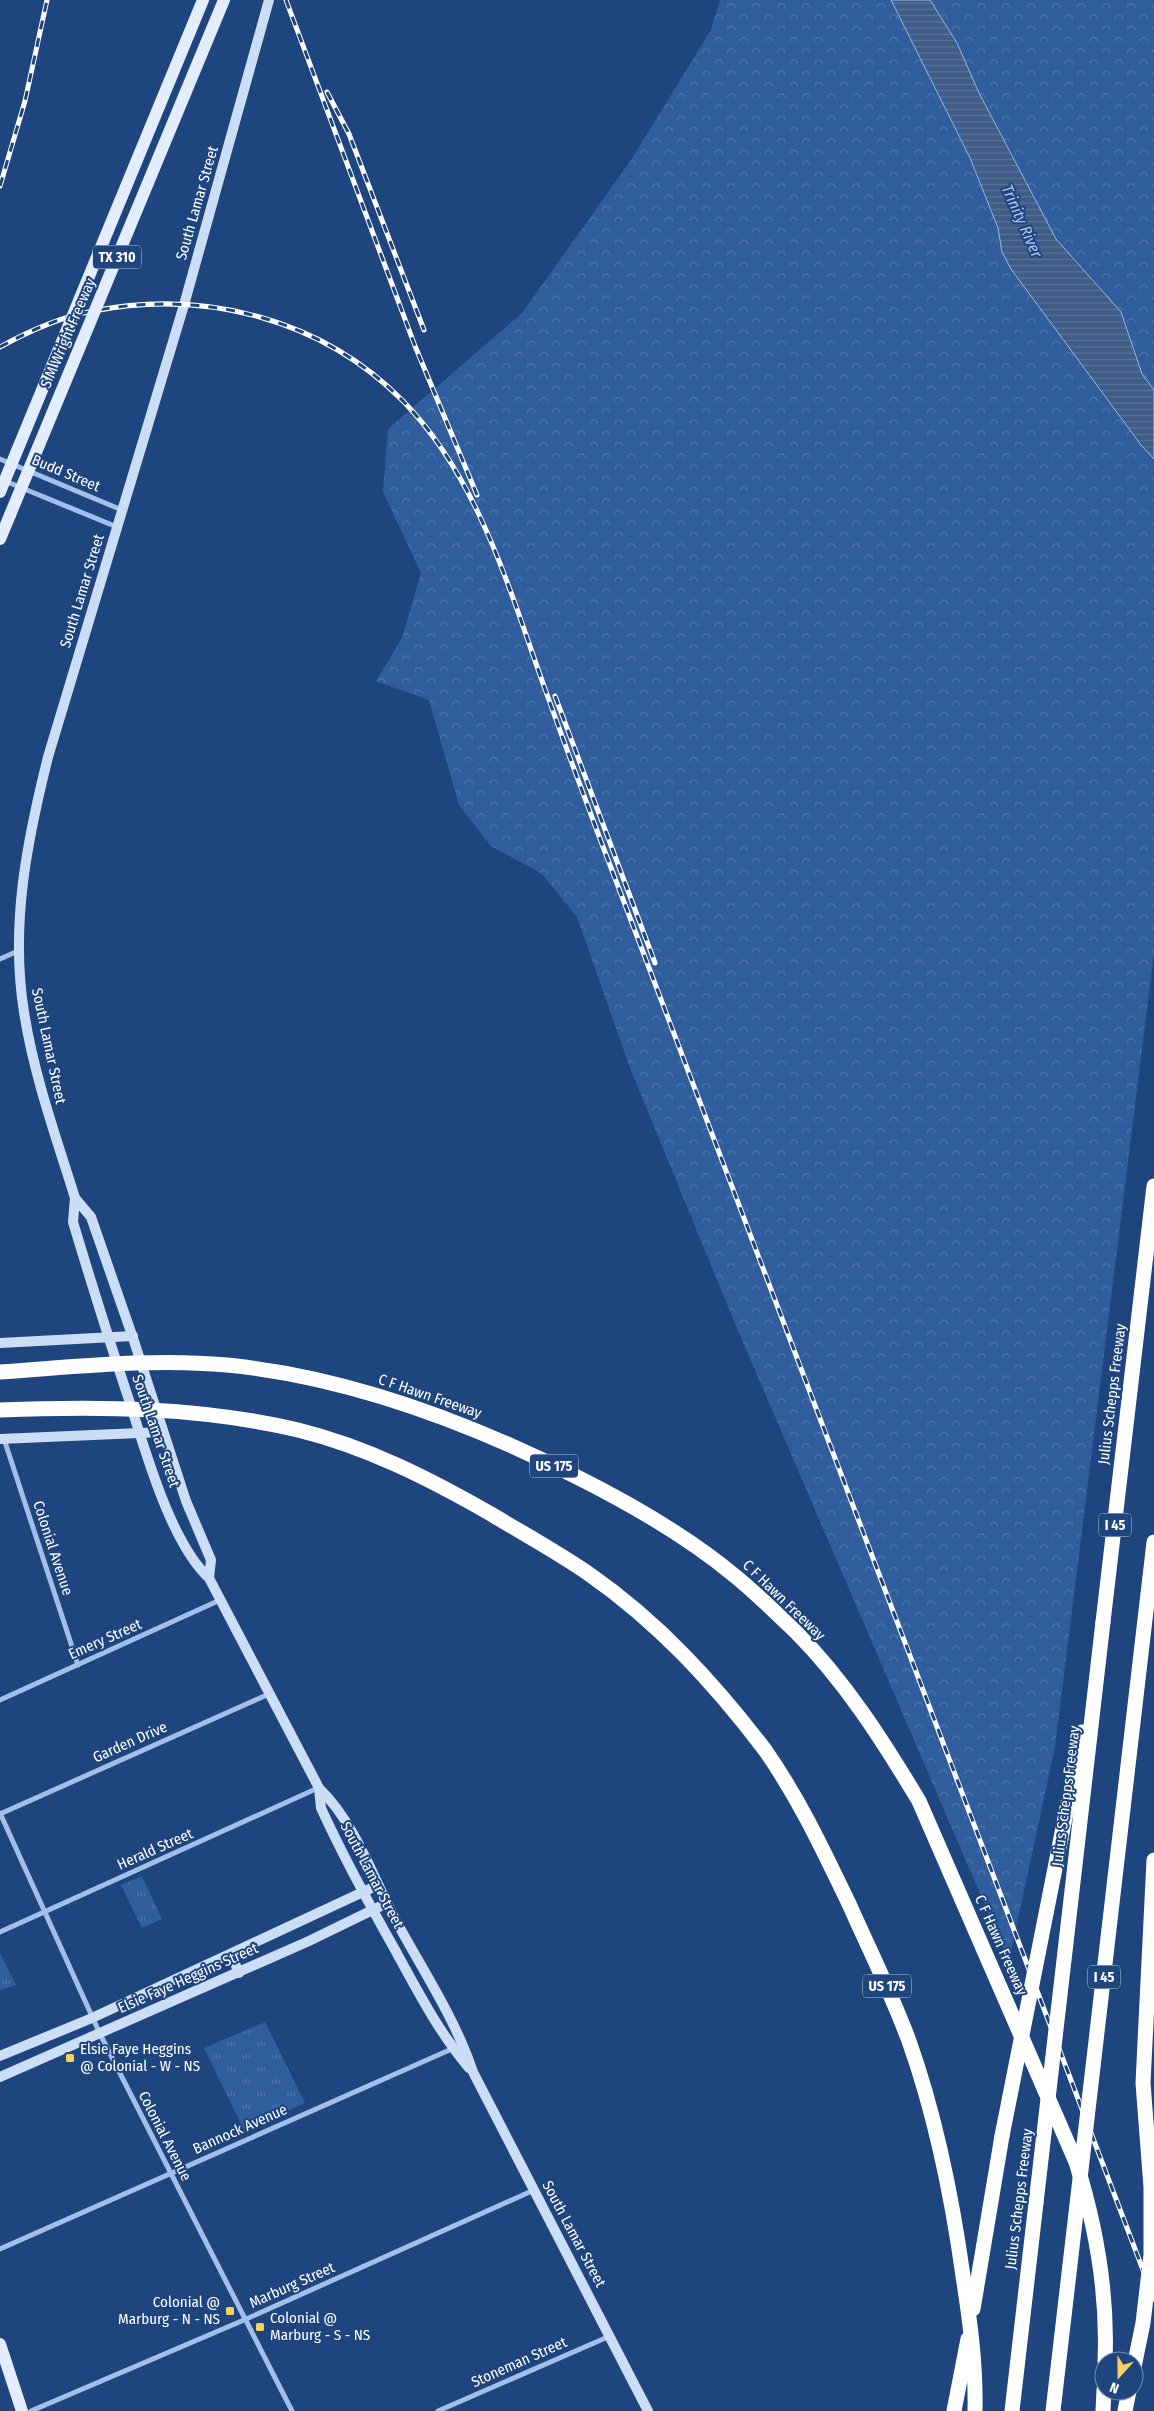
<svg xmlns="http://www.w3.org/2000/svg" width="1154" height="2411" font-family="'Fira Sans Condensed',sans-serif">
<defs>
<pattern id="grass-tufts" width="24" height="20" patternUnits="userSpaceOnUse" patternTransform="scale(1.25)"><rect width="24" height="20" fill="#305e9d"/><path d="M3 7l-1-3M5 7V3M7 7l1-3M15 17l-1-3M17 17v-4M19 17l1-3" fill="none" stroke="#4f76ac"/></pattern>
<pattern id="forest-crowns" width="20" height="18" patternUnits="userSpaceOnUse" patternTransform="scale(1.25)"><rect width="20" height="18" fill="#305e9d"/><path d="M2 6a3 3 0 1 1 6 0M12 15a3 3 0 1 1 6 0" fill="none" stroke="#4f76ac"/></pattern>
<pattern id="water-rules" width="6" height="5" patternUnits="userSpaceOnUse" patternTransform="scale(1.25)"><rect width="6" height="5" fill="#3f5c86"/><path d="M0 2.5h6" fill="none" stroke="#5c7498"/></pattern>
</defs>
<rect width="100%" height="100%" fill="#1e457e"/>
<!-- grass -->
<g fill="url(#grass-tufts)">
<polygon points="142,1876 162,1919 142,1928 121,1885"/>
<polygon points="0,1953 16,1985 0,1990"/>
<polygon points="265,2022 305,2103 244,2130 204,2048"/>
</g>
<!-- forest -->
<polygon fill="url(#forest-crowns)" points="720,0 1154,0 1154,953 1055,1747 1009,1961 736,1326 630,1068 577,917 542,874 491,846 459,805 429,700 376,681 402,638 421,573 383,492 388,429 522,313 631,160 711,30"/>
<!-- water -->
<polygon fill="url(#water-rules)" stroke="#94baea" points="891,0 930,0 957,43 979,93 1056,239 1121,312 1142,374 1154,390 1154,459 1141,445 1011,269 1002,252 998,228 970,158"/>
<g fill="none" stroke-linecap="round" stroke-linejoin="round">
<!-- street -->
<g stroke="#a1bfe8" stroke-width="5">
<polyline points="0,459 122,510"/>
<polyline points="5,481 117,527"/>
<polyline points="0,959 18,951"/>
<polyline points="4,1439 78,1665"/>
<polyline points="0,1700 220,1600"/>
<polyline points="0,1813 100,2034 292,2411"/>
<polyline points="0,1814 269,1694"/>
<polyline points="0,1932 318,1788"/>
<polyline points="0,2249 454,2048"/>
<polyline points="31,2411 244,2320 534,2190"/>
<polyline points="438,2411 610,2336"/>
</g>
<!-- secondary -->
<g stroke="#ccddf6" stroke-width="10">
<path d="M75 1198C56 1137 34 1076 24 1012 10 925 27 841 48 757L184 305 269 0"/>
<polyline points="0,1343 133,1336"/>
<polyline points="0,1439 163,1432"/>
<path d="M209 1578 211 1560 186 1501 133 1338 91 1217 75 1198 73 1222C91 1282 110 1343 130 1403 146 1453 171 1543 209 1578L319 1788C355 1823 372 1875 395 1919 422 1969 455 2018 473 2072L648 2411"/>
<path d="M319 1788 321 1808C343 1856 368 1902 394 1948 417 1990 438 2031 469 2068"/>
<polyline points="231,1954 239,1973"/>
<polyline points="0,2056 92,2018 378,1885"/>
<polyline points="0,2077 309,1941 387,1903"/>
</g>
<!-- primary -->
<g stroke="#e3edfe" stroke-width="12">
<polyline points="0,539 10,515"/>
<polyline points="0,2344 22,2411"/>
</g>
<!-- highway -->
<g stroke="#fff" stroke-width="15">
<polyline points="1103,1622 1154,1186"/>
<path d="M765 1750C800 1800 824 1852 850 1906 870 1951 892 1995 909 2041 936 2117 952 2197 963 2276 970 2321 976 2365 975 2411"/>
<polyline points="973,2309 1002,2136"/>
<polyline points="954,2411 968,2339"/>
<polyline points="1012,2411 1036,2203"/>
<polyline points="1103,2411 1104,2390"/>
<polyline points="1125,2411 1129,2391"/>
</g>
<!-- rail casing -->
<g stroke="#fff" stroke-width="5">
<g id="rail">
<polyline points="286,0 415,346 477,495"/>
<polyline points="327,92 349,134 424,330"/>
<polyline points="0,186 25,101 47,0"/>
<path d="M0 347C29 331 60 317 93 311 205 289 322 319 403 401 479 479 509 589 545 689 573 767 602 845 632 923 806 1381 980 1840 1154 2299"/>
<polyline points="555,696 655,963"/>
</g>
</g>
<!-- rail -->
<use href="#rail" stroke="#1e457e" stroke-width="3" stroke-dasharray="9" stroke-linecap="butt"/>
<!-- primary-bridge -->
<g stroke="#e3edfe" stroke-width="12">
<polyline points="0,492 203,0"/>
<polyline points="10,515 224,0"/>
</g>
<!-- highway-bridge -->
<g stroke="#fff" stroke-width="15">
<path d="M0 1372C75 1367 151 1358 227 1365 349 1377 466 1421 575 1476 631 1504 687 1536 735 1576 756 1593 775 1612 795 1631 845 1681 883 1741 919 1801L1076 2162C1096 2226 1108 2293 1105 2361"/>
<path d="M0 1410C100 1406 200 1407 298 1430 367 1447 430 1479 491 1514 524 1534 557 1552 589 1574 658 1622 714 1683 765 1750"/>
<polyline points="1002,2136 1082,1732"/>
<polyline points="1036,2203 1103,1622"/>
<polyline points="1134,2367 1143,2323 1151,2255 1151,2187 1143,2083 1154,1860"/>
<polyline points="1053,2411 1154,1542"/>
</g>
</g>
<!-- markers -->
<g fill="#f7d060" stroke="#1e457e" stroke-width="2">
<rect x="65" y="2053" width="10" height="10" rx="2.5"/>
<rect x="225" y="2306" width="10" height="10" rx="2.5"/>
<rect x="255" y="2322" width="10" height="10" rx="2.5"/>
</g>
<g text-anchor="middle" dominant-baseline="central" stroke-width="4" stroke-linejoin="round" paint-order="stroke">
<!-- shield labels -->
<g fill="#1e457e" stroke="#bcc7d8" stroke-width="1">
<rect x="93" y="245.5" width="48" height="23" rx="4"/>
<rect x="530" y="1454.5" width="48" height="23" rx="4"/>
<rect x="1099" y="1513.5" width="32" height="23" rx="4"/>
<rect x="1088" y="1965.5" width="32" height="23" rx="4"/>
<rect x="863" y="1974.5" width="48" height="23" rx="4"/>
</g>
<g font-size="14" font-weight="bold" fill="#fff">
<text x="117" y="257">TX 310</text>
<text x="554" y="1466">US 175</text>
<text x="1115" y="1525">I 45</text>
<text x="1104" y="1977">I 45</text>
<text x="887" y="1986">US 175</text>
</g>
<!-- street labels -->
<g font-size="15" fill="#fff" stroke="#1e457e">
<text transform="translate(197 203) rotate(-74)">South Lamar Street</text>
<text transform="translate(68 333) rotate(-67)">S M Wright Freeway</text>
<text transform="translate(66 473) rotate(23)">Budd Street</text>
<text transform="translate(82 591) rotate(-73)">South Lamar Street</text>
<text transform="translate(49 1046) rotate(78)">South Lamar Street</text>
<text transform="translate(1112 1394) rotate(-83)">Julius Schepps Freeway</text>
<text transform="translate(430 1396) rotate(19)">C F Hawn Freeway</text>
<text transform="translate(156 1431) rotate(71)">South Lamar Street</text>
<text transform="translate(53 1548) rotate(72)">Colonial Avenue</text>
<text transform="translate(784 1600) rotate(44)">C F Hawn Freeway</text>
<text transform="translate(105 1639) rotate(-24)">Emery Street</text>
<text transform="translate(130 1742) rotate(-24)">Garden Drive</text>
<text transform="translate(1066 1796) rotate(-83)">Julius Schepps Freeway</text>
<text transform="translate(155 1849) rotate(-24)">Herald Street</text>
<text transform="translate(372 1875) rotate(62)">South Lamar Street</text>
<text transform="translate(1001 1945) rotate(66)">C F Hawn Freeway</text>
<text transform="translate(188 1978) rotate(-24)">Elsie Faye Heggins Street</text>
<text transform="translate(240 2129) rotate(-24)">Bannock Avenue</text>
<text transform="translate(165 2136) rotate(63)">Colonial Avenue</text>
<text transform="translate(1019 2199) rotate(-83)">Julius Schepps Freeway</text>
<text transform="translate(574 2234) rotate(62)">South Lamar Street</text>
<text transform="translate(292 2285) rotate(-24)">Marburg Street</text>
<text transform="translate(519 2362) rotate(-24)">Stoneman Street</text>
</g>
<!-- poi labels -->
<g font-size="15" fill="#fff" stroke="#1e457e" text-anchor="start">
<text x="80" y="2049">Elsie Faye Heggins<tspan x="80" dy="17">@ Colonial - W - NS</tspan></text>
<text x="220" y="2302" text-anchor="end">Colonial @<tspan x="220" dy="17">Marburg - N - NS</tspan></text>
<text x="270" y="2318">Colonial @<tspan x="270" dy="17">Marburg - S - NS</tspan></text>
</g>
<!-- water labels -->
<g font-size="16" font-style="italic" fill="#acc9f0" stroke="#1e457e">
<text transform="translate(1022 221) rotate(66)">Trinity River</text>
</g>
</g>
<!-- north arrow -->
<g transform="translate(1119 2376) rotate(201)"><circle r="24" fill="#1e457e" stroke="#788fb2"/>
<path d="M0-4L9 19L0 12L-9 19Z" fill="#f7d060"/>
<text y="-8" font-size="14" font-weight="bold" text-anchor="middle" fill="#ffffff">N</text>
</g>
</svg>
